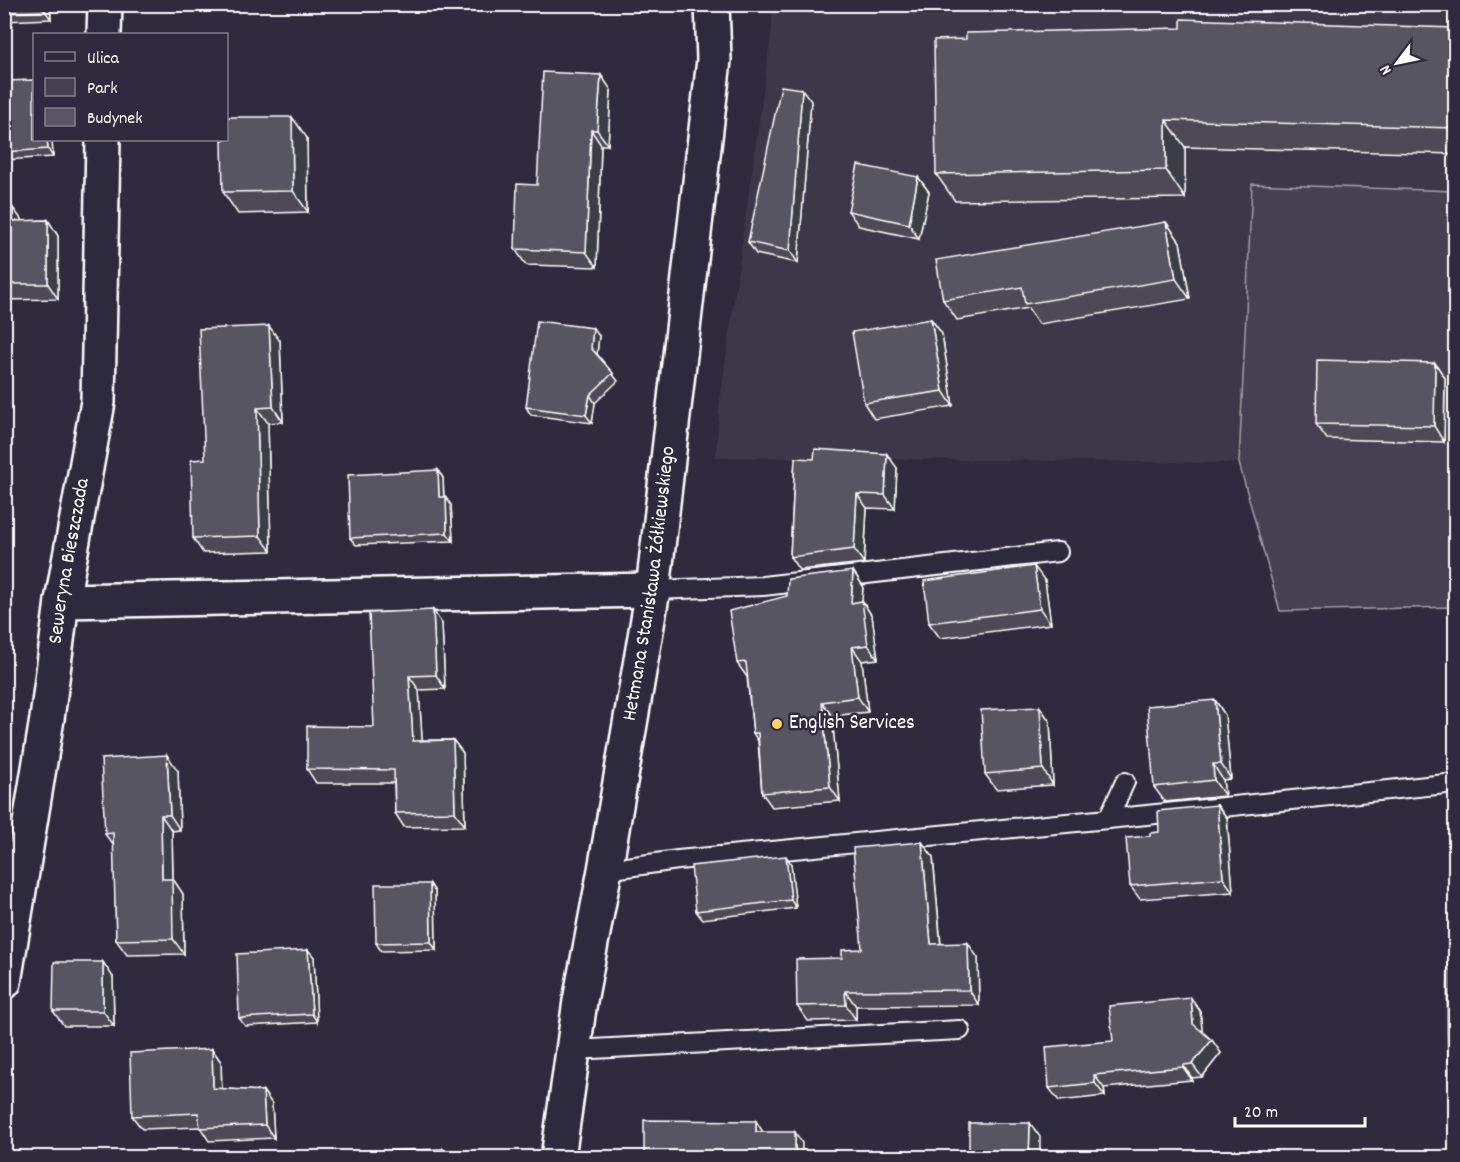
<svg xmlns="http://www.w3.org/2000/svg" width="1460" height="1162" font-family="Dekko,sans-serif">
<rect width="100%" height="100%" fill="#2f2a3d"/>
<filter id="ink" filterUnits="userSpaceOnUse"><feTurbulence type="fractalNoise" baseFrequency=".0167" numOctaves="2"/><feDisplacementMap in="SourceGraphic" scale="12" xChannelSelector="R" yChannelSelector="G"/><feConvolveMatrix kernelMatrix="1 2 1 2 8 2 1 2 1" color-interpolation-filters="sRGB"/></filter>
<g filter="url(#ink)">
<!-- built -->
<polygon fill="#3c3749" points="772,5 1455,5 1455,191 1252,184 1239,463 716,457 719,408 772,28"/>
<!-- green -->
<polygon fill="#464152" stroke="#a2a0a8" stroke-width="1.5" points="1252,184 1455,191 1455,607 1280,611 1239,463"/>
<!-- water -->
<path fill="#6d6a77" stroke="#a7a6ad" stroke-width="1.5" d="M1455 905V1145C1449 1084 1444 1022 1449 960 1450 941 1451 923 1455 905Z"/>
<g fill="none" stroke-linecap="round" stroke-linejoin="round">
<!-- shore -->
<polyline stroke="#c5c3c9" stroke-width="1.5" points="1456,950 1453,985 1456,1091"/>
<!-- lane casing -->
<g stroke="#fff" stroke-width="22">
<g id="lane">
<polyline points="653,590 763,586 1058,552"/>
<polyline points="1108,819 1446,784"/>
<polyline points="605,870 678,860 1108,819 1125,782"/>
<polyline points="573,1050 960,1030"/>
</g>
</g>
<!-- street casing -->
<g stroke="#fff" stroke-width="38">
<g id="street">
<polyline points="104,34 105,4"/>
<polyline points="62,601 653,590"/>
<path id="s1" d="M4 982 47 719 62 601 98 402 103 140"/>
</g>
</g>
<!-- secondary casing -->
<g stroke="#fff" stroke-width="38">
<g id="secondary">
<path id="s2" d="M558 1158 580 1001 605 870 653 590 714 60 712 4"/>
</g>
</g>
<!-- lane -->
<use href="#lane" stroke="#2f2a3d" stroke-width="18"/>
<!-- street -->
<use href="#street" stroke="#2f2a3d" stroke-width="33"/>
<!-- secondary -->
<use href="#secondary" stroke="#2f2a3d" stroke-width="33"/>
</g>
<!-- wall -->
<g fill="#4d4956" stroke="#fff" stroke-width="1.5">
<polygon points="4,4 50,4 51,19 4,21"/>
<polygon points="1455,28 1455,154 1185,147 1185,198 955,201 936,174"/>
<polygon points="4,81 34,140 52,140 53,157 4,160"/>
<polygon points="611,90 608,145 601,145 597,267 526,265 515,249"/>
<polygon points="811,101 798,263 756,254 748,242"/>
<polygon points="307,138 308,212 238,214 223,192"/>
<polygon points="918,177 929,192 919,239 859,226 848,211"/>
<polygon points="4,208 22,221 48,220 58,236 58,299 4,300"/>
<polygon points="1166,222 1180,242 1190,299 1039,324 1028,308 957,320 943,300"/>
<polygon points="931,319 942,334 953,406 874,419 864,403"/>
<polygon points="599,336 597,354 618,381 595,403 592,423 531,415 526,407"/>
<polygon points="280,341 283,422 268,423 271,551 203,553 193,538 205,459"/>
<polygon points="1435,363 1445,378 1444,442 1327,439 1316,424"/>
<polygon points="795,458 897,468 895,509 867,508 864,563 799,570 790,557"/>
<polygon points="438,470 443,478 444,497 451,505 453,541 356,545 350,538"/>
<polygon points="853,571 863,586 862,601 872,616 878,659 862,661 868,712 832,716 840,801 772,807 762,793 758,741 753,733 747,677 737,663 787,596"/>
<polygon points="1045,581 1051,624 940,638 929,623"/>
<polygon points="442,624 445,689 419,690 422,740 453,740 463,753 465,826 404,827 395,813 394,783 316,783 307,769 374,727"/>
<polygon points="1215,700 1225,715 1231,779 1223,780 1225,796 1165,802 1154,787"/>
<polygon points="1040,707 1050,722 1053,785 996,789 985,774"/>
<polygon points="178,771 180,830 172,831 173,879 183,894 184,954 127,955 116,940 114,846 105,834"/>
<polygon points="1217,805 1227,818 1233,892 1140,899 1130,886 1150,836"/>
<polygon points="922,842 933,857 941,944 978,958 979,1005 856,1006 856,1020 808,1021 797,1006 842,958 862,949"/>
<polygon points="791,864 796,908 702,919 696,911"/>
<polygon points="430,884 435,892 436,950 381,951 376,943"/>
<polygon points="308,950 314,957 317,1022 245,1026 239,1018"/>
<polygon points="113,977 114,1026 64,1026 53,1011"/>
<polygon points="1191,998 1200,1011 1202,1031 1221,1053 1202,1077 1192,1078 1192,1080 1104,1088 1105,1096 1059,1101 1049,1088 1113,1041"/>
<polygon points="212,1049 221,1062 222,1089 263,1091 272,1104 274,1138 209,1141 200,1127 142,1129 132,1116"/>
</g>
<!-- shaded-wall -->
<g fill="#3e3c46" stroke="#fff" stroke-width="1.5">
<polygon points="45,4 50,4 51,19 45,11"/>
<polygon points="601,75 611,90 608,145 597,130"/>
<polygon points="802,89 811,101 798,263 790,251"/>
<polygon points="292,117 307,138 308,212 293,191"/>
<polygon points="1166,120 1185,147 1185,198 1166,170"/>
<polygon points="591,130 601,145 597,267 586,252"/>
<polygon points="47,140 52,140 53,157 48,149"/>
<polygon points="918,177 929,192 919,239 909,224"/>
<polygon points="13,208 24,223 13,221"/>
<polygon points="48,220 58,236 58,299 48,284"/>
<polygon points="1166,222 1180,242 1190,299 1176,279"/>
<polygon points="931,319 942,334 953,406 943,391"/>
<polygon points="269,326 280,341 283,422 273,407"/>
<polygon points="593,328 599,336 597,355 591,348"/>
<polygon points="1435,363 1445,378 1444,442 1434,426"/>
<polygon points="590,395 595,403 592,423 586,415"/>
<polygon points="257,408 268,423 271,551 260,536"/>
<polygon points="887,454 897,468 895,509 885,495"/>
<polygon points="438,470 443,478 444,505 439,497"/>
<polygon points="857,494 867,508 864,563 854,549"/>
<polygon points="446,497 451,505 453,541 447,533"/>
<polygon points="1034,566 1045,581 1051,624 1040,609"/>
<polygon points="853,571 863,586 862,601 872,616 878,659 868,645 851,603"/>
<polygon points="433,610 442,624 445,689 436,675"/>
<polygon points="852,647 862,661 868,712 858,697"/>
<polygon points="409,676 419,690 423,754 413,741"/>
<polygon points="1215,700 1225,715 1231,779 1221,764"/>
<polygon points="822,702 832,716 840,801 830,787"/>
<polygon points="1040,707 1050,722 1053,785 1043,769"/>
<polygon points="453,740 463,753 465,826 455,812"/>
<polygon points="167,755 178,771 180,830 170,815"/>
<polygon points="1213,764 1223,780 1225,796 1214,780"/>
<polygon points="1217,805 1227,818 1233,892 1223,878"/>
<polygon points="161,815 172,831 173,879 183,894 184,954 173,939 162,879"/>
<polygon points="922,842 933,857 942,959 931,944"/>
<polygon points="786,856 791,864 796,908 791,900"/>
<polygon points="430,884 435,892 436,950 431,942"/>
<polygon points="968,943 978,958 979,1005 969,990"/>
<polygon points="308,950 314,957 317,1022 312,1014"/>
<polygon points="103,962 113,977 114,1026 103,1011"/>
<polygon points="845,991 856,1006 856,1020 846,1005"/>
<polygon points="1191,998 1200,1011 1203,1037 1193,1024"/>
<polygon points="1212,1040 1221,1053 1202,1077 1192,1064"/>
<polygon points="212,1049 221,1062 222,1101 213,1088"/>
<polygon points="1183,1065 1192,1078 1192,1080 1183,1067"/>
<polygon points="1094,1075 1104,1088 1105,1096 1095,1083"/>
<polygon points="263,1091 272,1104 274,1138 265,1125"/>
<polygon points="756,1121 763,1132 756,1132"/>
<polygon points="1030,1123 1040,1137 1040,1158 1029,1158"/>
<polygon points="795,1132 802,1143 802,1158 795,1158"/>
<polygon points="443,1149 449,1158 443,1158"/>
</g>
<!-- building -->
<g fill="#595564" stroke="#fff" stroke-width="1.5">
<polygon points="4,4 45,4 45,11 4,13"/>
<polygon points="1181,19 1455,28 1455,128 1166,120 1166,170 936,174 934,40 966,39 966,33 1181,28"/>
<polygon points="543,72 601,75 597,130 591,130 586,252 515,249 517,184 537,185"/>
<polygon points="34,80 34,140 47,140 48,149 4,152 4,81"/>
<polygon points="781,86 802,89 790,251 748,242"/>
<polygon points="226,117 292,117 293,191 223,192 222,140 226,140"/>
<polygon points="858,165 918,177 909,224 848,211"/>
<polygon points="4,208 13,208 13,221 48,220 48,284 4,284"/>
<polygon points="1166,222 1176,279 1025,304 1022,287 943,300 936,260"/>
<polygon points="931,319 943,391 864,403 852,332"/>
<polygon points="537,321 593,328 591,348 613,373 590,395 586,415 526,407"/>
<polygon points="269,326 273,407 257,408 260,536 193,538 191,460 205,459 199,329"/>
<polygon points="1317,360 1435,363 1434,426 1316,424"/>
<polygon points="815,449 887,454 885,495 857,494 854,549 790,557 795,458 814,459"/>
<polygon points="438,470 439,497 446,497 447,533 350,538 348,475"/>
<polygon points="1034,566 1040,609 929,623 924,581"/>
<polygon points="853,571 851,603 862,601 868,645 852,647 858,697 822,702 830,787 762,793 758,733 753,733 746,662 737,663 729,611 787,596 788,579"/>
<polygon points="433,610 436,675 409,676 413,741 453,740 455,812 395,813 394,770 307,769 307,726 374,727 369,613"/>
<polygon points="1215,700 1221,764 1213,764 1214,780 1154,787 1147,706"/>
<polygon points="1040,707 1043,769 985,774 981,710"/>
<polygon points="167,755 170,815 161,815 162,879 172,879 173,939 116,940 113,833 105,834 101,759"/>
<polygon points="1217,805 1223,878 1130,886 1126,838 1150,836 1150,833 1159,832 1158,811"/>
<polygon points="922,842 931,944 968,943 969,990 845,991 846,1005 797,1006 796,959 842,958 842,950 862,949 853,848"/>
<polygon points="786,856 791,900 696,911 691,866"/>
<polygon points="375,884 430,884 431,942 376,943"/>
<polygon points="308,950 312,1014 239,1018 237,954"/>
<polygon points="54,962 103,962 103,1011 53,1011"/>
<polygon points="1191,998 1193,1024 1212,1040 1192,1064 1183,1065 1183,1067 1094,1075 1095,1083 1049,1088 1046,1047 1113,1041 1109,1006"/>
<polygon points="212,1049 213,1088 263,1091 265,1125 200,1128 198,1113 132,1116 130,1053"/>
<polygon points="644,1120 756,1121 756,1132 795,1132 795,1158 644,1158"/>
<polygon points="969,1123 1030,1123 1029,1158 969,1158"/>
<polygon points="443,1149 443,1158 382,1158 382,1151"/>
<polygon points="117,1154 117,1158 34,1158 34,1156"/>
</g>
</g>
<!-- markers -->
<circle fill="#ffd166" stroke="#2f2a3d" stroke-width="2" cx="777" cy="724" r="6"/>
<g text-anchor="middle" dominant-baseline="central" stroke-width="5" stroke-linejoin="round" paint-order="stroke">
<!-- street labels -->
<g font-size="21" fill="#fff" stroke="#2f2a3d">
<text stroke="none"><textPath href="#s1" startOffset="426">Seweryna Bieszczada</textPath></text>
<text stroke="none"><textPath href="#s2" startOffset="582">Hetmana Stanisława Żółkiewskiego</textPath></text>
</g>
<!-- poi labels -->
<g font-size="21" fill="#fff" stroke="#2f2a3d" text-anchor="start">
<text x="789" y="724">English Services</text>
</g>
</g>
<!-- margin -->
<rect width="1460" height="1162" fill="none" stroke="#2f2a3d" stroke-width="24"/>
<rect x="12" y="12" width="1436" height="1138" fill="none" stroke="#fff" stroke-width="2" filter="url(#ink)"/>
<!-- legend -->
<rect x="33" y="33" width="195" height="108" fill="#2f2a3d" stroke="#827f8b" stroke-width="1.5"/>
<rect x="45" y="52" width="30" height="9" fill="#2f2a3d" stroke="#827f8b" stroke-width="1.5"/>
<text x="87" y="63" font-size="18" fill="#ffffff">Ulica</text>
<rect x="45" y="78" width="30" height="18" fill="#464152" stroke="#827f8b" stroke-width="1.5"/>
<text x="87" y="93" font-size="18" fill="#ffffff">Park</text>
<rect x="45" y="108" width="30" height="18" fill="#595564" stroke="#827f8b" stroke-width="1.5"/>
<text x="87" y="123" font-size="18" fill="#ffffff">Budynek</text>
<!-- north arrow -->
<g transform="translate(1397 63) rotate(238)" stroke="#2f2a3d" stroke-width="4.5" paint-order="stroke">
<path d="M0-4.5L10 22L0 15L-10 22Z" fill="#ffffff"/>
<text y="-9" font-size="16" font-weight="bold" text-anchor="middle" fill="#ffffff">N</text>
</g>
<!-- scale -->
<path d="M1235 1117v9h130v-9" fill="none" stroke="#ffffff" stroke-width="3"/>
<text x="1244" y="1117" font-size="18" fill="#ffffff" stroke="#2f2a3d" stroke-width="4.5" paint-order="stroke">20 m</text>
</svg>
